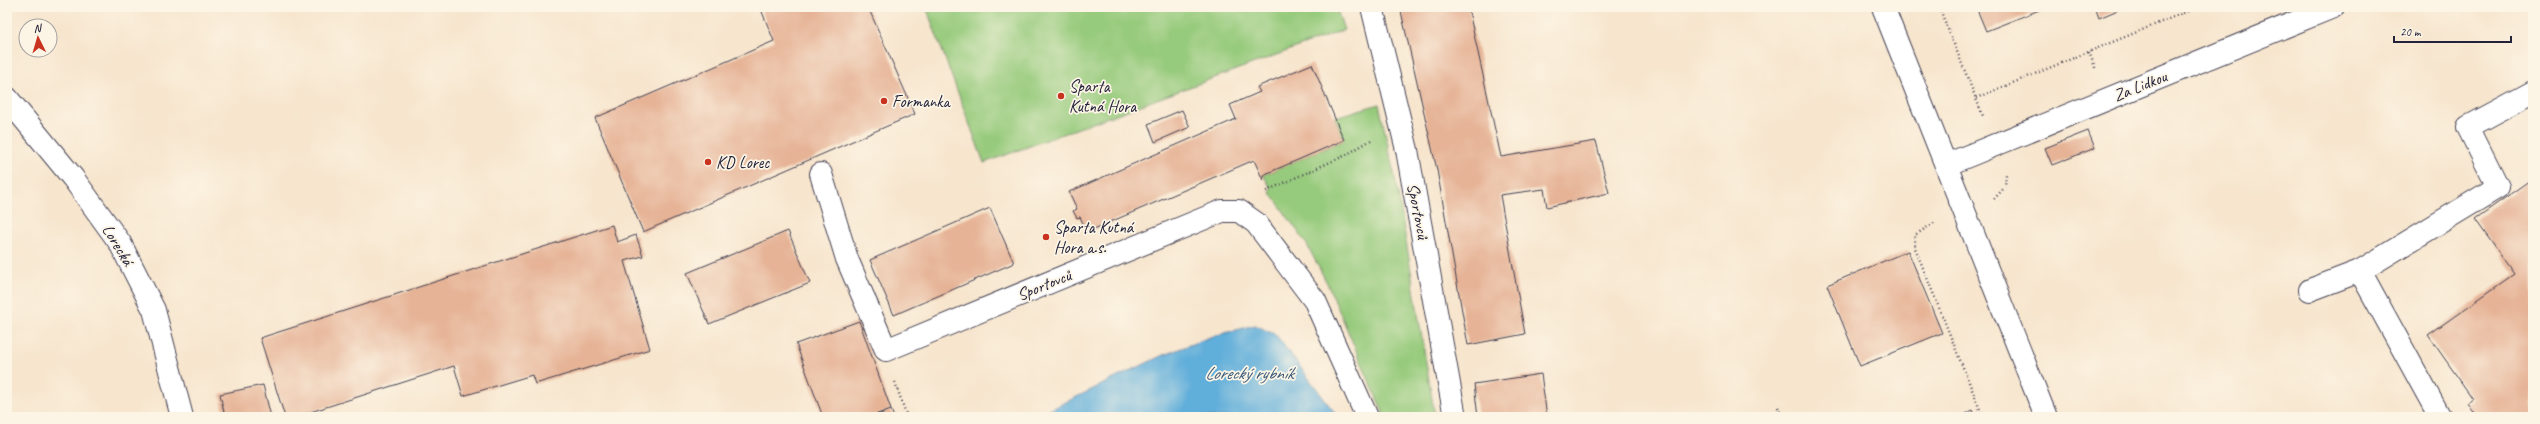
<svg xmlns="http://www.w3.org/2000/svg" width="2540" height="424" font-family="Caveat,sans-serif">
<rect width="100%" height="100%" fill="#fcf5e5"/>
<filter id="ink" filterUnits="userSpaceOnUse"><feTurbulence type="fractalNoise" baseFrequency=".025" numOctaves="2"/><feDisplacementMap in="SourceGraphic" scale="8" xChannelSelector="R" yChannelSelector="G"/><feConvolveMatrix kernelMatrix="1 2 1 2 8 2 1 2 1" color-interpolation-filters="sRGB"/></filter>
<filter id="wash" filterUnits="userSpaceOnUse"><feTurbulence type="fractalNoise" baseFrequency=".012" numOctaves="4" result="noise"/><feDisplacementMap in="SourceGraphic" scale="16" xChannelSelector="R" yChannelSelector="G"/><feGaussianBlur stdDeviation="0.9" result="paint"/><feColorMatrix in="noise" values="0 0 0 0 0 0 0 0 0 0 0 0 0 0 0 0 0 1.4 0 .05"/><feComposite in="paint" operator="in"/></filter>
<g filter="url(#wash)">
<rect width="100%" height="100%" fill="#f7e5cd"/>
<!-- green -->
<g fill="#96ca7b" stroke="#5c765b">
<polygon points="926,7 1336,7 1344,30 984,163"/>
<polygon points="1379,104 1398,192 1435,417 1385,417 1327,283 1306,243 1270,192 1271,188 1263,175 1344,140 1335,117"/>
</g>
<!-- water -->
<polygon fill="#60aeda" stroke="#41688a" points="1255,325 1276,335 1338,417 1035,417 1161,356 1210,337"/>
<g id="blocks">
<!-- building -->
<g fill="#e6b396">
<polygon points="760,7 868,7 915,114 643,232 595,118 774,41"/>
<polygon points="1400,7 1468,7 1501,157 1596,141 1609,193 1547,207 1544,189 1500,195 1525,334 1468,345 1437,170"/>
<polygon points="1976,7 2047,7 1986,31"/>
<polygon points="2095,7 2125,7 2099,18"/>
<polygon points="1312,64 1344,140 1263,175 1263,180 1254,160 1087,232 1080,217 1077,218 1073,211 1077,209 1069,192 1236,119 1230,105 1260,92 1257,87"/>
<polygon points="1182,110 1190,127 1155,142 1148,124"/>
<polygon points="2088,131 2095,148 2052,165 2045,148"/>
<polygon points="2533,178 2533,417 2477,417 2467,403 2473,399 2428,335 2514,274 2475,219"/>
<polygon points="990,208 1014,263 894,315 870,260"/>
<polygon points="612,225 617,242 636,235 643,256 624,261 650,349 535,384 532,375 463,396 454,366 295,417 285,417 260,338"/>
<polygon points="788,231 810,283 709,324 687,273"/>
<polygon points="1908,251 1942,333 1860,366 1827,285"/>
<polygon points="859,321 891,409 869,417 823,417 796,344"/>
<polygon points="1541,374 1547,417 1478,417 1474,384"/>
<polygon points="263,385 271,417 225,417 220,394"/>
<polygon points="891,410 894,417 873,417"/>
<polygon points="1973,410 1976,417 1958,417"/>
</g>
</g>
</g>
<g filter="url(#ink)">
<use href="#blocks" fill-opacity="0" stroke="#423f51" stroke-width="1"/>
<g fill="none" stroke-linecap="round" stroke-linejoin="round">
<!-- lane casing -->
<g stroke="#423f51" stroke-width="24">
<g id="lane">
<polyline points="2360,271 2440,417"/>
<polyline points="2310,290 2360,271 2498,187 2468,127 2533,92"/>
</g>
</g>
<!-- street casing -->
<g stroke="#423f51" stroke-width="24">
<g id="street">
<polyline points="1372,7 1407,150 1455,417"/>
<polyline points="1883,7 2046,417"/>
<polyline points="1946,165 2333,7"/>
<polyline points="821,174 847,259 886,350 1222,211 1239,211 1256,223 1315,301 1367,417"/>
</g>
</g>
<!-- secondary casing -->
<g stroke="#423f51" stroke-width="24">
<polyline id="secondary" points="7,98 73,178 120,243 154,310 182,417"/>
</g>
<!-- path -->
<g stroke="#423f51" stroke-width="2.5" stroke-dasharray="1 3" stroke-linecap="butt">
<polyline points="1939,7 1983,116"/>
<polyline points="2089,52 2096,70"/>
<polyline points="1976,98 2198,7"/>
<polyline points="1266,191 1346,155 1371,140"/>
<polyline points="1994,199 2005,187 2006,174"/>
<polyline points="1934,223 1915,235 1915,248 1983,417"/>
<polyline points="895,382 907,417"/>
<polyline points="1778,407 1782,417"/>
</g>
<!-- lane -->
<use href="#lane" stroke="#fff" stroke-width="22"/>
<!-- street -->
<use href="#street" stroke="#fff" stroke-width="22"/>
<!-- secondary -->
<use href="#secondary" stroke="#fff" stroke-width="22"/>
</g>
</g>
<!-- markers -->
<g fill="#c8321e" stroke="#fcf5e5" stroke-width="1.5">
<circle cx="1061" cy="96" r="4"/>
<circle cx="884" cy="101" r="4"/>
<circle cx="708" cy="162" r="4"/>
<circle cx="1046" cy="237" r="4"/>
</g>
<g text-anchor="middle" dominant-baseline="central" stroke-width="3.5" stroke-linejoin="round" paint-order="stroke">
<!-- poi labels -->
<g font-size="17" fill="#22223b" stroke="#fcf5e5" text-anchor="start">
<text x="1069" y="86">Sparta<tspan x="1069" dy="20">Kutná Hora</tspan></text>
<text x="892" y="101">Formanka</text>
<text x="716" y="162">KD Lorec</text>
<text x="1054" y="227">Sparta Kutná<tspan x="1054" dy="20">Hora a.s.</tspan></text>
</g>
<!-- street labels -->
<g font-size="17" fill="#22223b" stroke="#fcf5e5">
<text transform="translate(2140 86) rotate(-22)">Za Lidkou</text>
<text transform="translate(1418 211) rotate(79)">Sportovců</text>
<text transform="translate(118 245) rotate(59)">Lorecká</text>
<text transform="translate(1044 285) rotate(-22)">Sportovců</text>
</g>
<!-- water labels -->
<g font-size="18" font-style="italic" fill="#3b5a7b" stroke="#fcf5e5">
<text x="1249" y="373">Lorecký rybník</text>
</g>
</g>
<!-- margin -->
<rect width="2540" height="424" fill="none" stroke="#fcf5e5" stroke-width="24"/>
<!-- north arrow -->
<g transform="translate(38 38) rotate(355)"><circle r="19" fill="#fcf5e5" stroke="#a5a1a1"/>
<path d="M0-3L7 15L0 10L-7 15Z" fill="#c8321e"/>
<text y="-6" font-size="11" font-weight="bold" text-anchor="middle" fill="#22223b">N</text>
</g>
<!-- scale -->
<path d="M2394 36v6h117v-6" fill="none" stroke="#22223b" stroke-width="2"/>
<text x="2400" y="36" font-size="12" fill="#22223b" stroke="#fcf5e5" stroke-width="3" paint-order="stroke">20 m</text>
</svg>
